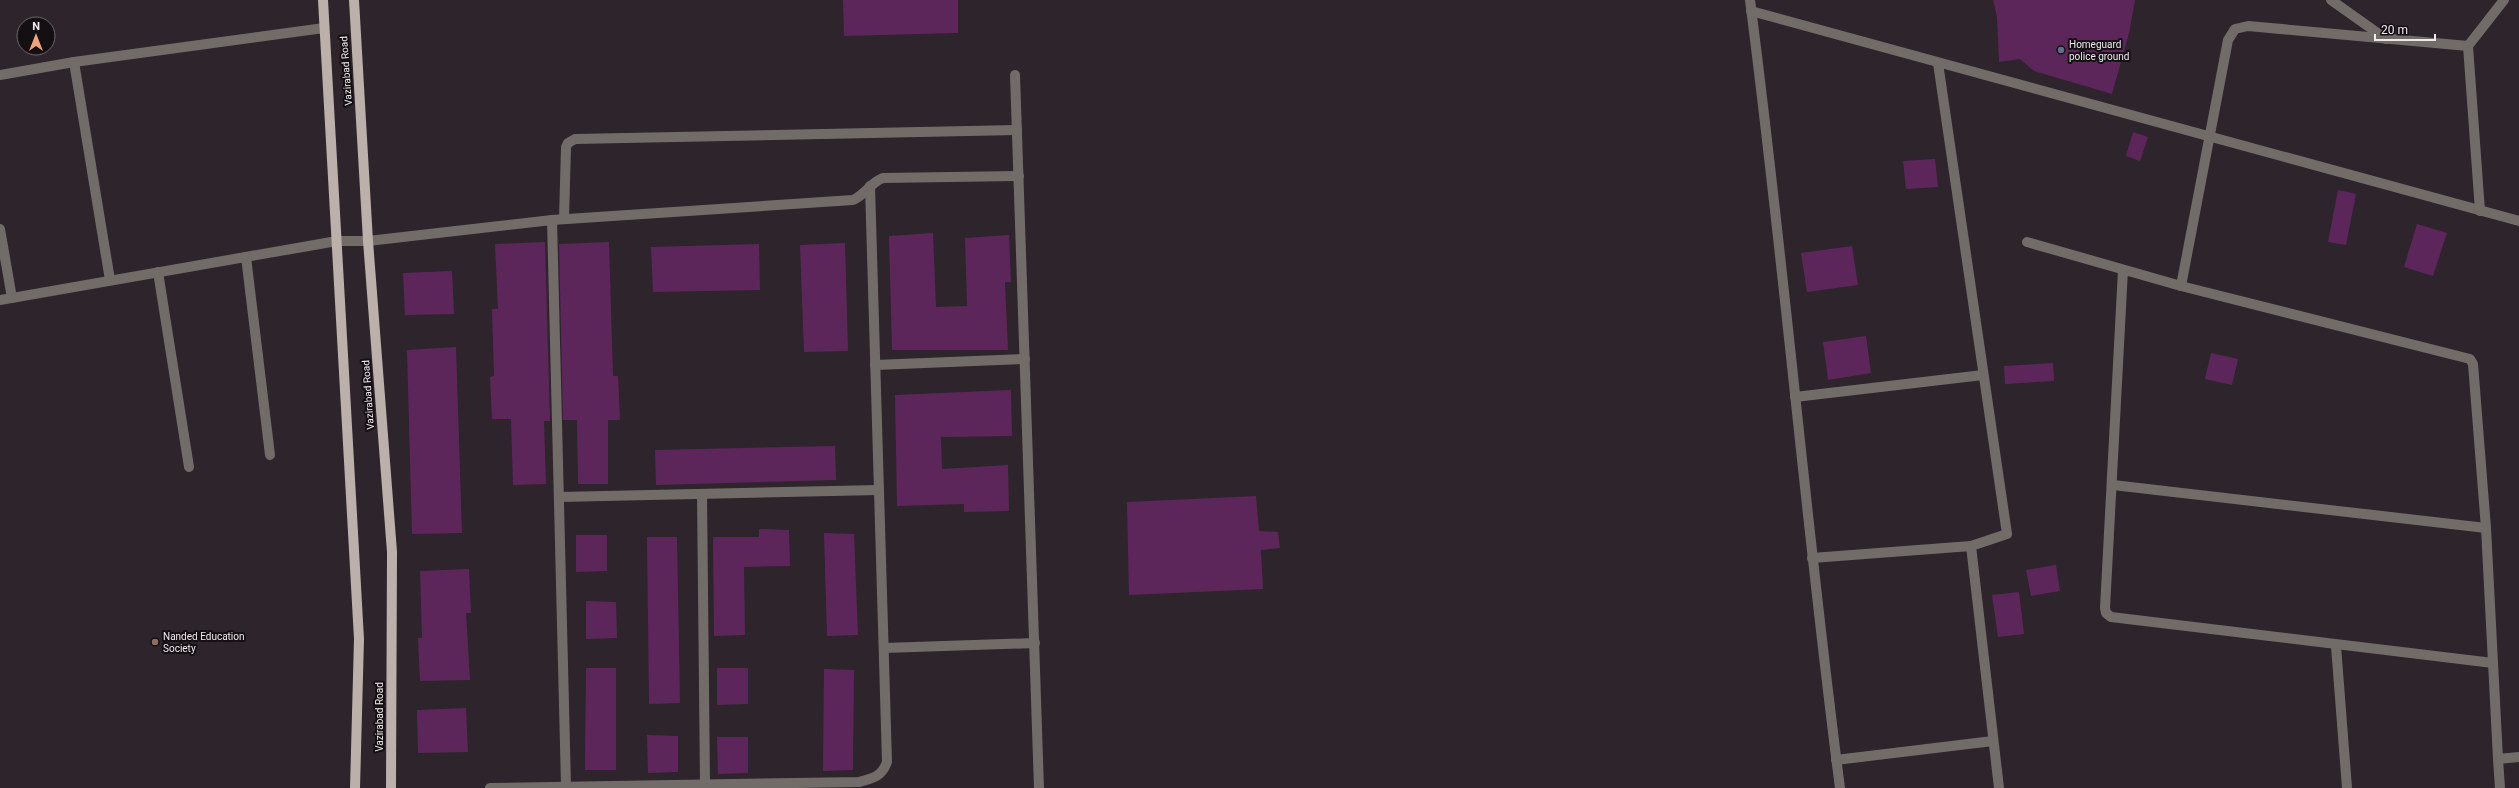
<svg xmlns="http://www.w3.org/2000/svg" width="2519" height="788" font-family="Roboto,sans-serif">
<rect width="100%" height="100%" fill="#2d242c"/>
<!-- building -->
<g fill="#5d265b">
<polygon points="843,0 958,0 958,33 844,36"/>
<polygon points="1993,0 2135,0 2129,33 2112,94 2034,71 2020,59 1999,62 1997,17"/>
<polygon points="2133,132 2148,137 2140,161 2126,156"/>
<polygon points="1935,159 1938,187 1906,189 1903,161"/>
<polygon points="2338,190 2356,194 2346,245 2328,242"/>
<polygon points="2417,224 2447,233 2433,276 2404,267"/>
<polygon points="933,233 936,307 967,306 965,238 1009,235 1011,282 1005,282 1008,350 892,350 889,236"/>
<polygon points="545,242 550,421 544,421 546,484 513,485 511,419 492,419 490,377 494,376 492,309 498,309 495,244"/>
<polygon points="609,242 613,376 618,376 620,420 608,420 608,484 578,484 577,420 563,420 559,244"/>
<polygon points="845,243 848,351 804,352 800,245"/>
<polygon points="759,244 760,290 653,292 651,247"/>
<polygon points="1852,246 1858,285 1807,292 1801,253"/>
<polygon points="452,271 454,314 405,315 403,273"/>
<polygon points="1866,336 1871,373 1828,380 1823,342"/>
<polygon points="456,347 462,533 412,534 407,350"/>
<polygon points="2211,353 2238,359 2232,385 2205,379"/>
<polygon points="2053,363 2054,381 2005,384 2004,366"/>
<polygon points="1011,390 1012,436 941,437 942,469 1008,465 1009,511 964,512 964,504 897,506 895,395"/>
<polygon points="835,446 836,480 656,485 655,450"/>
<polygon points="1256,496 1259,531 1278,532 1280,548 1261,550 1263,589 1129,595 1127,502"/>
<polygon points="759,529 789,530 790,566 744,567 745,635 714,636 713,537 759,537"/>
<polygon points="824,533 854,534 858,635 827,636"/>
<polygon points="576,535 607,535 607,571 576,572"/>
<polygon points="647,537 677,537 680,703 649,704"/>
<polygon points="2056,565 2060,591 2031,596 2026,570"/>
<polygon points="469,569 471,613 466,613 470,680 420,681 418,638 422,638 420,571"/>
<polygon points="2019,592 2024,634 1998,637 1992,595"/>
<polygon points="586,601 616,602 617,638 586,639"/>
<polygon points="586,668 616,668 616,770 585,770"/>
<polygon points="717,668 748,668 748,704 717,705"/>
<polygon points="824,669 854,670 853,770 823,771"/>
<polygon points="466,708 468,752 418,753 417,710"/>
<polygon points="647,735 678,736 678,772 648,773"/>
<polygon points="717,737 748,737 748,773 718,774"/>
</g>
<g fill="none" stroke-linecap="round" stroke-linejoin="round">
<!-- minor -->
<g stroke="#726c69" stroke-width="10">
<path d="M1750 0C1784 262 1806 526 1840 788"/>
<polyline points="2331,0 2386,39"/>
<polyline points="2504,0 2468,46 2248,26 2235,29 2228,40 2181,286 2470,359 2473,364 2486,528 2498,759 2519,757"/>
<polyline points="1751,11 2519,221"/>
<polyline points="2468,46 2480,211"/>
<polyline points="74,62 110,280"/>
<polyline points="1938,63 2007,534 1971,546"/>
<polyline points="0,75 74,62 324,28"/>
<polyline points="1015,75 1039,788"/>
<polyline points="564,219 566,147 568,143 575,139 1017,130"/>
<polyline points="552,220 566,786"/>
<polyline points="0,229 12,298"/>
<polyline points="2027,242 2181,286"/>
<polyline points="246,257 270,455"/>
<polyline points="2123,270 2105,608 2106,613 2111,617 2493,663"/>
<polyline points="158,272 189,467"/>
<path d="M0 300 337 241H368L552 220 853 200C865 195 871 182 883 178L1019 176"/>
<polyline points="875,365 1025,359"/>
<polyline points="1795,397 1983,375"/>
<polyline points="2113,485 2486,528"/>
<polyline points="702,494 705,784"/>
<polyline points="559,497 879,490"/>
<polyline points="1812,558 1971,546 1999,788"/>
<polyline points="2336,646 2347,788"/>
<polyline points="884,648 1035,643"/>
<polyline points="2498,759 2500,788"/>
<polyline points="1836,760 1993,741"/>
<path d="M490 788 859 782C874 778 882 776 887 762L870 186"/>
</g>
<!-- primary -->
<g stroke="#bcb0ab" stroke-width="10">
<polyline points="323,0 359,639 355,788"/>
<polyline points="354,0 368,241 392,552 391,788"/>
</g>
</g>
<!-- markers -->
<circle fill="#5c6f8a" stroke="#130f12" stroke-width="1.5" cx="2061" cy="50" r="4"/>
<circle fill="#8d6e63" stroke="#130f12" stroke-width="1.5" cx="155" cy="642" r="4"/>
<g text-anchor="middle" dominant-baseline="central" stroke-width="4" stroke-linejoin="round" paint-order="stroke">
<!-- poi labels -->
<g font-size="10" fill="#f0eaef" stroke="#130f12" text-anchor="start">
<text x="2069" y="44">Homeguard<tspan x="2069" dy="12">police ground</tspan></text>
<text x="163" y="636">Nanded Education<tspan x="163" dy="12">Society</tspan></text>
</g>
<!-- street labels -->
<g font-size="10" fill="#f0eaef" stroke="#130f12">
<text transform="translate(346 71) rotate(-94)">Vazirabad Road</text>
<text transform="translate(368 395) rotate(-94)">Vazirabad Road</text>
<text transform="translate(379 717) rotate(-90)">Vazirabad Road</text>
</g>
</g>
<!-- north arrow -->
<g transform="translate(36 36)"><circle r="19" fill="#130f12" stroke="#6b676a"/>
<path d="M0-3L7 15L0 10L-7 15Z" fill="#f0a27a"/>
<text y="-6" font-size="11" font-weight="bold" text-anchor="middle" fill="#f0eaef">N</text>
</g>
<!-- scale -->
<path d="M2375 34v6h60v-6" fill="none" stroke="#f0eaef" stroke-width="2"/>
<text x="2381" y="34" font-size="12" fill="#f0eaef" stroke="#130f12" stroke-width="3" paint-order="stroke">20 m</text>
</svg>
